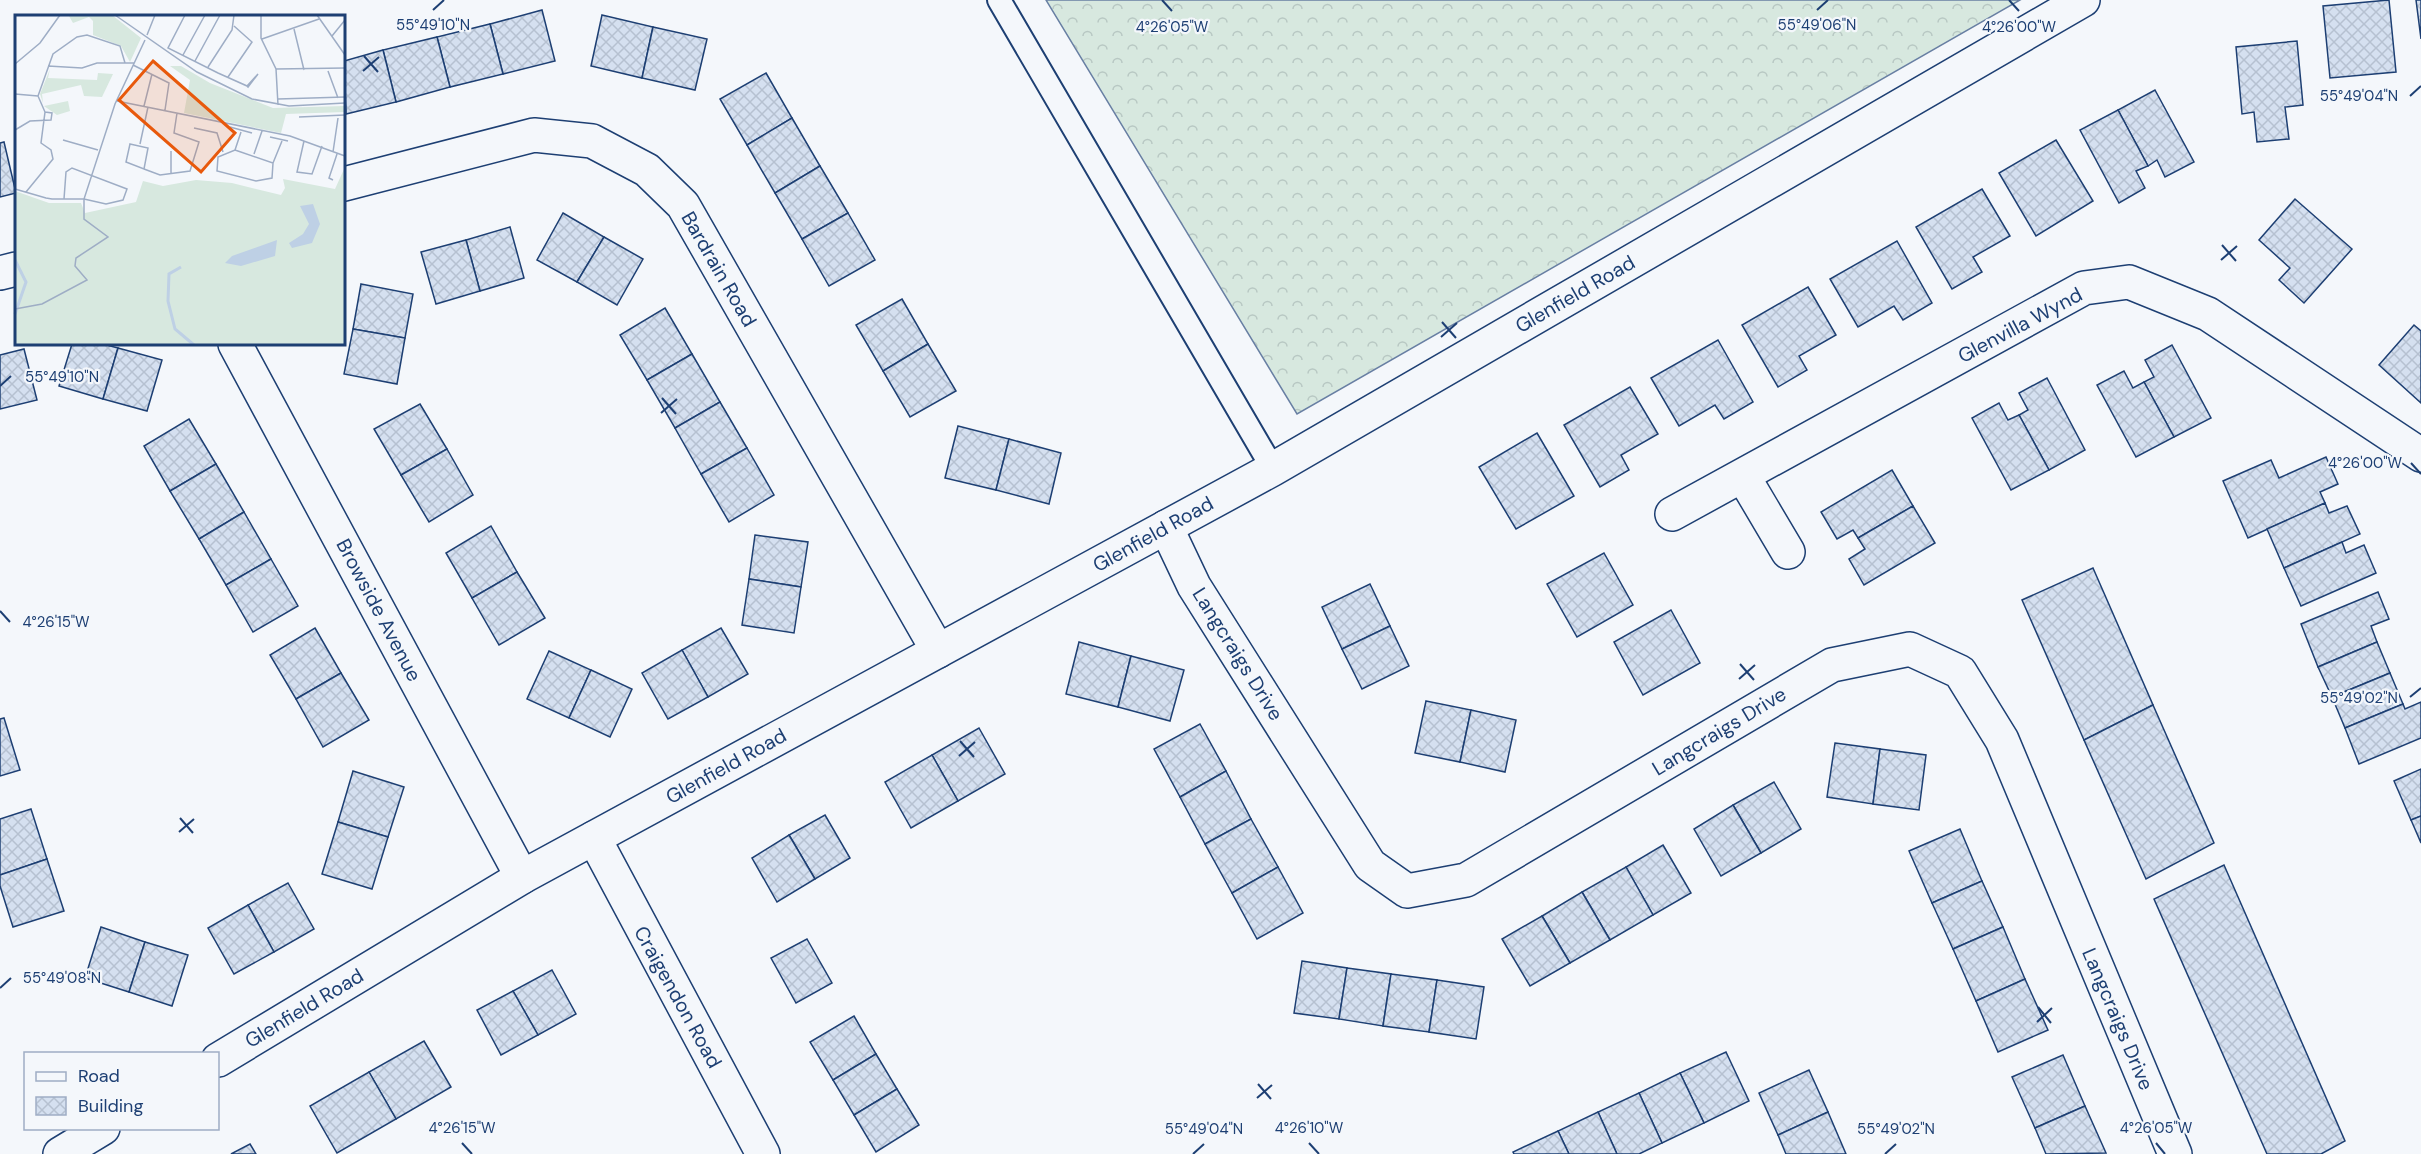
<svg xmlns="http://www.w3.org/2000/svg" width="2421" height="1154" font-family="'DM Sans',sans-serif">
<defs>
<pattern id="forest-crowns" width="20" height="18" patternUnits="userSpaceOnUse" patternTransform="scale(1.5)"><rect width="20" height="18" fill="#d7e8df"/><path d="M2 6a3 3 0 1 1 6 0M12 15a3 3 0 1 1 6 0" fill="none" stroke="#b8c8c3"/></pattern>
<pattern id="building-cross-hatch" width="8" height="8" patternUnits="userSpaceOnUse" patternTransform="scale(1.5)"><rect width="8" height="8" fill="#d5e0f0"/><path d="M0 0l8 8M0 8l8-8" fill="none" stroke="#b6c1d1"/></pattern>
</defs>
<rect width="100%" height="100%" fill="#f4f7fb"/>
<!-- forest -->
<polygon fill="url(#forest-crowns)" stroke="#687fa3" stroke-width="1.5" points="1046,0 2020,0 1297,414"/>
<!-- building -->
<g fill="url(#building-cross-hatch)" stroke="#1d3f73" stroke-width="1.5">
<polygon points="2389,0 2396,72 2330,78 2323,6"/>
<polygon points="2416,0 2421,0 2421,39"/>
<polygon points="542,10 555,61 503,74 490,24"/>
<polygon points="602,15 653,27 642,78 591,66"/>
<polygon points="490,24 503,74 450,87 437,37"/>
<polygon points="653,27 707,39 695,90 642,78"/>
<polygon points="437,37 450,87 396,102 383,50"/>
<polygon points="2297,41 2303,105 2285,107 2289,139 2257,142 2254,112 2242,114 2236,47"/>
<polygon points="383,50 396,102 346,114 344,61"/>
<polygon points="766,73 792,118 747,145 720,99"/>
<polygon points="2155,90 2194,162 2165,177 2157,160 2148,166 2118,110"/>
<polygon points="2118,110 2148,166 2136,171 2145,188 2119,203 2080,130"/>
<polygon points="792,118 820,166 775,193 747,145"/>
<polygon points="2056,140 2093,201 2036,236 1999,173"/>
<polygon points="4,142 16,193 0,197 0,143"/>
<polygon points="820,166 848,213 802,239 775,193"/>
<polygon points="1982,189 2010,236 1973,257 1982,272 1952,289 1916,227"/>
<polygon points="2295,199 2352,249 2304,303 2279,280 2290,268 2259,240"/>
<polygon points="563,213 604,237 577,282 537,260"/>
<polygon points="848,213 875,260 829,286 802,239"/>
<polygon points="510,227 524,278 480,291 466,240"/>
<polygon points="604,237 643,259 617,305 577,282"/>
<polygon points="466,240 480,291 436,304 421,252"/>
<polygon points="1897,241 1932,303 1903,320 1894,306 1858,327 1830,279"/>
<polygon points="361,284 413,294 405,338 353,329"/>
<polygon points="1808,287 1836,335 1799,356 1807,370 1778,387 1742,325"/>
<polygon points="902,299 928,344 883,371 856,325"/>
<polygon points="665,308 692,354 647,380 620,335"/>
<polygon points="2414,325 2421,331 2421,403 2379,365"/>
<polygon points="353,329 405,338 397,384 344,374"/>
<polygon points="1718,340 1753,402 1724,419 1715,405 1679,426 1651,378"/>
<polygon points="72,344 103,344 118,348 103,399 59,386"/>
<polygon points="928,344 956,391 910,417 883,371"/>
<polygon points="2172,345 2211,418 2174,437 2144,382 2154,377 2145,360"/>
<polygon points="118,348 162,360 147,411 103,399"/>
<polygon points="24,349 37,400 0,409 0,355"/>
<polygon points="692,354 720,402 675,428 647,380"/>
<polygon points="2124,371 2133,388 2144,382 2174,437 2136,457 2097,385"/>
<polygon points="2047,378 2085,450 2049,470 2019,415 2028,410 2019,393"/>
<polygon points="1630,387 1658,434 1621,455 1629,470 1600,487 1564,425"/>
<polygon points="720,402 747,448 701,474 675,428"/>
<polygon points="1999,403 2008,420 2019,415 2049,470 2011,490 1972,418"/>
<polygon points="420,404 447,449 401,475 374,429"/>
<polygon points="189,419 216,464 170,491 144,446"/>
<polygon points="958,426 1009,439 996,490 945,478"/>
<polygon points="1537,433 1574,496 1516,529 1479,467"/>
<polygon points="1009,439 1061,453 1049,504 996,490"/>
<polygon points="747,448 774,495 729,522 701,474"/>
<polygon points="447,449 473,495 429,522 401,475"/>
<polygon points="2326,457 2338,484 2320,492 2325,503 2248,538 2223,481 2271,460 2279,478"/>
<polygon points="216,464 244,512 199,539 170,491"/>
<polygon points="1892,470 1913,506 1858,538 1853,530 1837,539 1821,512"/>
<polygon points="2325,503 2329,513 2347,506 2360,534 2284,568 2267,529"/>
<polygon points="1913,506 1935,543 1864,585 1849,559 1865,549 1858,538"/>
<polygon points="244,512 271,559 226,585 199,539"/>
<polygon points="491,526 517,572 472,598 446,553"/>
<polygon points="755,535 808,542 801,587 749,579"/>
<polygon points="2342,542 2346,553 2364,545 2376,573 2301,606 2284,568"/>
<polygon points="1604,553 1633,605 1577,637 1547,584"/>
<polygon points="271,559 298,606 253,632 226,585"/>
<polygon points="2093,568 2153,705 2084,740 2022,600"/>
<polygon points="517,572 545,618 499,645 472,598"/>
<polygon points="749,579 801,587 794,633 742,625"/>
<polygon points="1370,584 1390,626 1342,649 1322,607"/>
<polygon points="2378,592 2389,619 2371,626 2377,642 2318,667 2301,624"/>
<polygon points="1671,610 1700,663 1643,695 1614,642"/>
<polygon points="1390,626 1409,666 1362,689 1342,649"/>
<polygon points="315,628 341,673 296,699 270,655"/>
<polygon points="721,628 748,674 708,697 682,650"/>
<polygon points="1079,642 1131,656 1118,707 1066,694"/>
<polygon points="2377,642 2390,673 2332,697 2318,667"/>
<polygon points="682,650 708,697 668,719 642,673"/>
<polygon points="549,651 591,670 569,718 527,699"/>
<polygon points="1131,656 1184,670 1170,721 1118,707"/>
<polygon points="591,670 632,689 610,737 569,718"/>
<polygon points="341,673 369,720 323,747 296,699"/>
<polygon points="2390,673 2403,704 2345,728 2332,697"/>
<polygon points="1426,701 1471,710 1460,762 1415,753"/>
<polygon points="2421,702 2421,738 2359,764 2345,728 2403,704 2405,709"/>
<polygon points="2153,705 2214,843 2146,879 2084,740"/>
<polygon points="1471,710 1516,720 1505,772 1460,762"/>
<polygon points="4,718 20,770 0,776 0,719"/>
<polygon points="1200,724 1226,771 1180,797 1154,749"/>
<polygon points="979,728 1005,774 958,801 932,755"/>
<polygon points="1835,743 1880,749 1873,804 1827,797"/>
<polygon points="1880,749 1926,755 1919,810 1873,804"/>
<polygon points="932,755 958,801 911,828 885,782"/>
<polygon points="2421,769 2421,816 2411,820 2394,781"/>
<polygon points="353,771 404,787 388,837 338,822"/>
<polygon points="1226,771 1251,819 1205,844 1180,797"/>
<polygon points="1774,782 1801,829 1761,853 1733,805"/>
<polygon points="1733,805 1761,853 1721,876 1694,829"/>
<polygon points="31,809 47,859 0,875 0,819"/>
<polygon points="825,815 850,858 815,879 789,835"/>
<polygon points="2421,816 2421,843 2411,820"/>
<polygon points="1251,819 1278,867 1232,893 1205,844"/>
<polygon points="338,822 388,837 372,889 322,874"/>
<polygon points="1960,829 1982,881 1932,903 1909,851"/>
<polygon points="789,835 815,879 777,902 752,858"/>
<polygon points="1663,845 1691,893 1653,915 1626,867"/>
<polygon points="47,859 64,911 13,927 0,886 0,875"/>
<polygon points="2224,865 2345,1141 2321,1154 2267,1154 2154,899"/>
<polygon points="1278,867 1303,913 1257,939 1232,893"/>
<polygon points="1626,867 1653,915 1610,940 1582,892"/>
<polygon points="1982,881 2003,927 1953,949 1932,903"/>
<polygon points="288,883 314,929 274,952 248,905"/>
<polygon points="1582,892 1610,940 1570,963 1542,916"/>
<polygon points="248,905 274,952 234,974 208,928"/>
<polygon points="1542,916 1570,963 1530,986 1502,939"/>
<polygon points="101,927 145,942 129,992 85,978"/>
<polygon points="2003,927 2025,979 1976,1001 1953,949"/>
<polygon points="807,939 832,983 796,1003 771,958"/>
<polygon points="145,942 188,955 172,1006 129,992"/>
<polygon points="1302,961 1347,968 1339,1019 1294,1013"/>
<polygon points="1347,968 1391,974 1383,1026 1339,1019"/>
<polygon points="552,970 576,1014 538,1035 513,991"/>
<polygon points="1391,974 1437,980 1429,1032 1383,1026"/>
<polygon points="2025,979 2048,1030 1998,1052 1976,1001"/>
<polygon points="1437,980 1484,987 1476,1039 1429,1032"/>
<polygon points="513,991 538,1035 501,1055 477,1010"/>
<polygon points="854,1016 876,1054 833,1080 810,1042"/>
<polygon points="424,1041 451,1087 396,1119 369,1072"/>
<polygon points="1726,1052 1749,1101 1704,1123 1680,1073"/>
<polygon points="876,1054 897,1089 854,1115 833,1080"/>
<polygon points="2063,1055 2085,1106 2035,1128 2012,1077"/>
<polygon points="1809,1070 1828,1112 1778,1135 1759,1093"/>
<polygon points="369,1072 396,1119 337,1153 310,1106"/>
<polygon points="1680,1073 1704,1123 1662,1143 1639,1093"/>
<polygon points="897,1089 919,1125 876,1152 854,1115"/>
<polygon points="1639,1093 1662,1143 1639,1154 1617,1154 1598,1112"/>
<polygon points="2085,1106 2106,1153 2046,1154 2035,1128"/>
<polygon points="1598,1112 1617,1154 1569,1154 1558,1131"/>
<polygon points="1828,1112 1846,1154 1786,1154 1778,1135"/>
<polygon points="1558,1131 1569,1154 1514,1154 1513,1152"/>
<polygon points="250,1144 256,1154 231,1154"/>
</g>
<g fill="none" stroke-linecap="round" stroke-linejoin="round">
<!-- lane casing -->
<g stroke="#1d3f73" stroke-width="26">
<polyline id="lane" points="999,0 1273,469"/>
</g>
<!-- street casing -->
<g stroke="#1d3f73" stroke-width="36">
<g id="street">
<polyline points="344,184 534,135 592,141 647,170 683,205 938,651"/>
<polyline points="0,273 16,269"/>
<polyline points="235,344 522,877"/>
<polyline points="1743,476 1788,552"/>
<polyline points="1672,514 2084,288 2129,282 2208,314 2421,455"/>
<polyline points="1166,527 1194,586 1370,865 1407,891 1466,880 1832,665 1910,649 1960,672 2002,740 2175,1154"/>
<polyline points="594,838 763,1154"/>
<polyline points="218,1060 522,877 1273,469 2083,0"/>
<polyline points="60,1154 103,1128"/>
</g>
</g>
<!-- lane -->
<use href="#lane" stroke="#f4f7fb" stroke-width="22"/>
<!-- street -->
<use href="#street" stroke="#f4f7fb" stroke-width="33"/>
</g>
<!-- ticks -->
<path fill="none" stroke="#1d3f73" stroke-width="2" d="M1162 0 1172 11M2009 0 2019 11M433 10 444 0M1817 10 1828 0M364 56 378 72M363 71 379 57M2410 96 2421 86M2222 245 2236 261M2221 260 2237 246M1442 322 1456 338M1441 337 1457 323M0 386 11 376M662 398 676 414M661 413 677 399M2411 463 2421 474M0 611 10 622M1740 664 1754 680M1739 679 1755 665M2410 697 2421 688M960 741 974 757M959 756 975 742M180 818 193 833M179 832 194 819M0 988 11 978M2038 1007 2051 1023M2037 1022 2052 1008M1258 1084 1271 1099M1257 1098 1272 1085M462 1143 472 1154M1309 1143 1319 1154M2156 1143 2165 1154M1193 1154 1204 1144M1885 1154 1896 1144"/>
<g text-anchor="middle" dominant-baseline="central" stroke-width="4.5" stroke-linejoin="round" paint-order="stroke">
<!-- street labels -->
<g font-size="20" fill="#1d3f73" stroke="#f4f7fb">
<text transform="translate(719 269) rotate(60)">Bardrain Road</text>
<text transform="translate(1575 294) rotate(-30)">Glenfield Road</text>
<text transform="translate(2020 325) rotate(-28)">Glenvilla Wynd</text>
<text transform="translate(1153 534) rotate(-29)">Glenfield Road</text>
<text transform="translate(379 610) rotate(62)">Browside Avenue</text>
<text transform="translate(1238 654) rotate(58)">Langcraigs Drive</text>
<text transform="translate(1719 731) rotate(-31)">Langcraigs Drive</text>
<text transform="translate(726 766) rotate(-29)">Glenfield Road</text>
<text transform="translate(678 997) rotate(61)">Craigendon Road</text>
<text transform="translate(304 1008) rotate(-31)">Glenfield Road</text>
<text transform="translate(2118 1019) rotate(67)">Langcraigs Drive</text>
</g>
</g>
<!-- overview -->
<g transform="translate(15 15)">
<rect width="330" height="330" fill="#f4f7fb"/>
<path d="M97 0 126 23 115 47 106 31 78 20V6L74 2 58 8 54 1ZM35 54 33 63 82 65 83 58 98 59 87 82 69 81 66 70 27 79 28 88 25 79ZM53 86 55 96 42 100 29 91Z" fill="#d7e8df"/>
<path d="M155 51H166L195 68 258 93 330 91V97L271 99 266 118 169 98 175 65ZM330 152V330H0V176L34 188H66L70 198 121 187 128 166 148 171 181 165 217 168 266 180 270 173 268 164 320 174Z" fill="#d7e8df"/>
<path d="M314 175 330 179V196L322 195 323 188 313 186Z" fill="#d7e8df"/>
<path d="M298 189 305 209 297 228 277 233 274 228 288 219 294 209 285 191ZM262 225 260 241 226 251 210 248 217 241Z" fill="#bed0e5"/>
<path fill="none" stroke="#bed0e5" stroke-width="3" d="M0 245 11 267 0 299M166 252 154 259 153 286 160 314 179 330"/>
<path fill="none" stroke="#9eadc5" stroke-width="1.5" d="M100 0 182 57 237 84 274 91 330 88M170 0 153 33 203 58 232 71 233 72 243 59 232 71M246 0V23L261 54 263 90M302 0 330 40M279 14 289 55M132 20 140 0M317 21 330 5M247 24 304 4M168 40 190 0M180 46 205 0M0 49 25 28 45 0M118 50 154 68 150 95M33 51 67 53 82 48H119M193 52 217 15 219 0M261 54 330 53M313 56 323 83M213 62 237 27 219 11M0 79 23 81M23 81 38 39 62 22 72 20 105 31 110 48M263 84 330 82M102 86 275 121 330 141M129 91 137 59M284 102 330 100M215 112 237 118M179 113 202 118 208 137M0 115 15 106 36 105 37 98 30 97M255 122 273 126M48 125 83 135M289 126 282 157 297 159 307 131M115 129 133 133 129 154 111 147ZM125 129 133 92M220 135 258 148 257 163 241 166 202 156 203 142ZM220 135 226 117M318 137 323 103M239 139 247 116M258 148 267 126M129 154 145 160 175 156 184 127 159 118 162 98M156 159V136M318 165 314 163 322 139M0 174 31 183 37 184H69L91 189 108 185 112 174 57 153 51 157 49 184M11 177 38 144 36 135 26 128 30 97 23 81M0 294 27 289 72 265 60 251 61 243 93 222 69 204V184L100 89 130 25"/>
<path fill="#e8590c" fill-opacity="0.15" stroke="#e8590c" stroke-width="3" d="M138 46 220 118 186 157 104 85Z"/>
<rect width="330" height="330" fill="none" stroke="#1d3f73" stroke-width="3"/>
</g>
<g font-size="15" text-anchor="middle" fill="#1d3f73" stroke="#f4f7fb" stroke-width="4.5" stroke-linejoin="round" paint-order="stroke">
<text x="433" y="30">55°49'10"N</text>
<text x="1817" y="30">55°49'06"N</text>
<text x="1172" y="32">4°26'05"W</text>
<text x="2019" y="32">4°26'00"W</text>
<text x="2359" y="101">55°49'04"N</text>
<text x="62" y="382">55°49'10"N</text>
<text x="2365" y="468">4°26'00"W</text>
<text x="56" y="627">4°26'15"W</text>
<text x="2359" y="703">55°49'02"N</text>
<text x="62" y="983">55°49'08"N</text>
<text x="462" y="1133">4°26'15"W</text>
<text x="1309" y="1133">4°26'10"W</text>
<text x="2156" y="1133">4°26'05"W</text>
<text x="1204" y="1134">55°49'04"N</text>
<text x="1896" y="1134">55°49'02"N</text>
</g>
<!-- legend -->
<rect x="24" y="1052" width="195" height="78" fill="#f4f7fb" stroke="#9eadc5" stroke-width="1.5"/>
<rect x="36" y="1072" width="30" height="9" fill="#f4f7fb" stroke="#9eadc5" stroke-width="1.5"/>
<text x="78" y="1082" font-size="18" fill="#1d3f73">Road</text>
<rect x="36" y="1097" width="30" height="18" fill="url(#building-cross-hatch)" stroke="#9eadc5" stroke-width="1.5"/>
<text x="78" y="1112" font-size="18" fill="#1d3f73">Building</text>
</svg>
